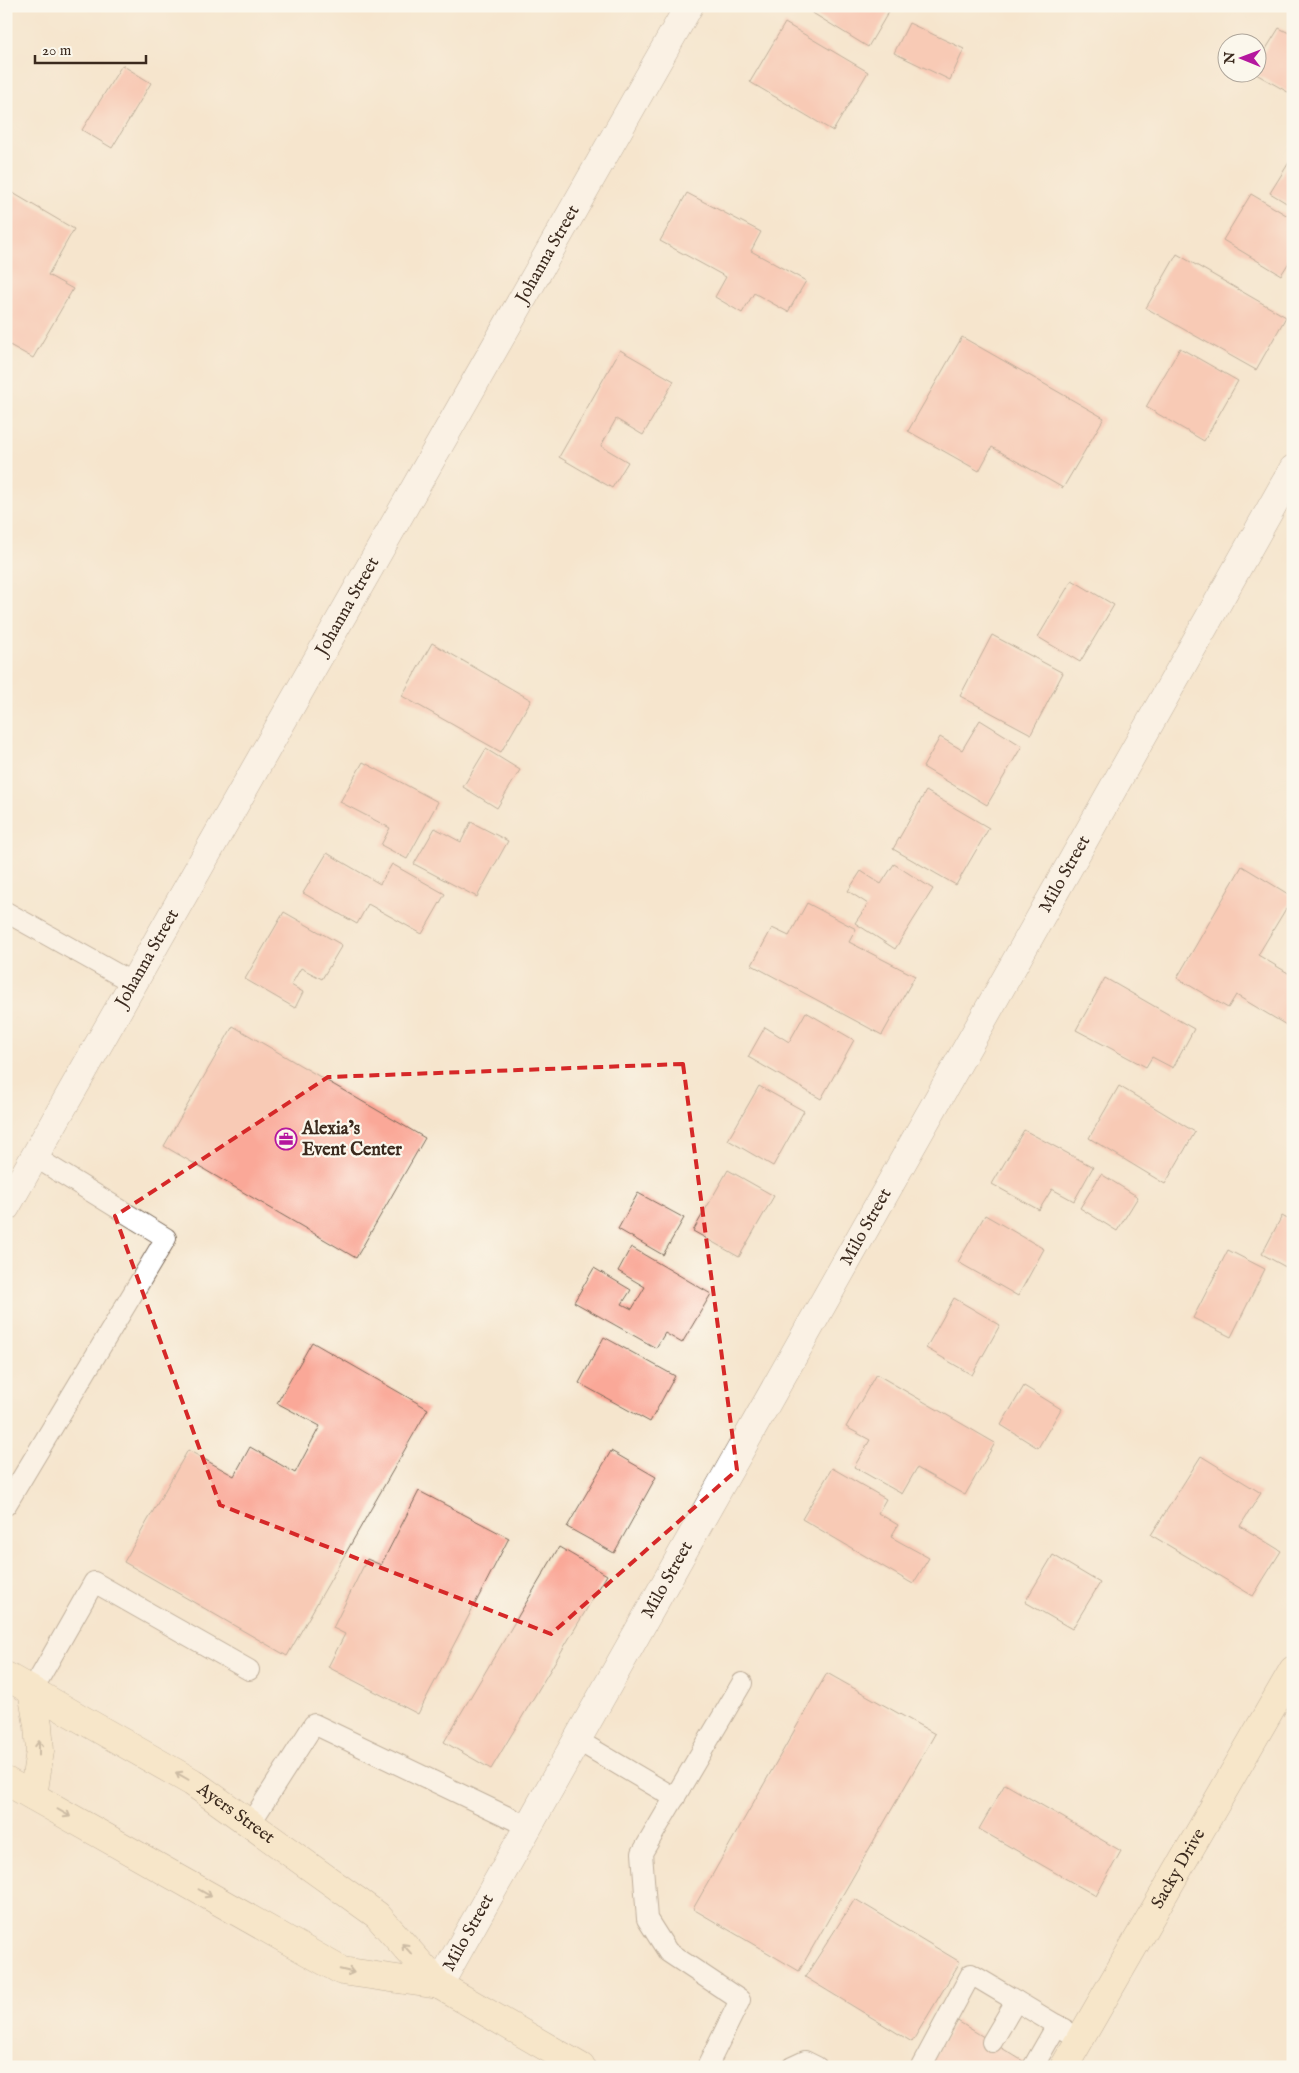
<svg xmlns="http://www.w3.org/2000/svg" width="1299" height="2073" font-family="'IM FELL English',serif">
<rect width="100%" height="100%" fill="#fbf7ec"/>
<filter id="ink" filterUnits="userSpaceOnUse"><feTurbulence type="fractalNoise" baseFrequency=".02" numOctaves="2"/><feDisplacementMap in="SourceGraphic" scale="10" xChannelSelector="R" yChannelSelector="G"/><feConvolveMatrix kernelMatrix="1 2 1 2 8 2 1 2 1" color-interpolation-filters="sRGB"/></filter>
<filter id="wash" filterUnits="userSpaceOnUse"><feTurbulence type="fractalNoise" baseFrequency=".0096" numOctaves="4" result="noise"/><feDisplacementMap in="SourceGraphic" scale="20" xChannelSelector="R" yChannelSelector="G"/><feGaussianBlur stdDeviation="1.12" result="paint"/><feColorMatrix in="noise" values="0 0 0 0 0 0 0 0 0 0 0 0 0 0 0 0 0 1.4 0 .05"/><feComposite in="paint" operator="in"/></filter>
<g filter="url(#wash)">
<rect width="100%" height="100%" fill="#f5e5cd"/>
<g id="blocks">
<!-- building -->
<g fill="#faa898">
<polygon points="814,6 892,6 868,47 811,12"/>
<polygon points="785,23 868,72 833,131 750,82"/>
<polygon points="909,23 964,49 950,80 894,53"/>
<polygon points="1279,28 1293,35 1293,95 1256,74 1256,65"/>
<polygon points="122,65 151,83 112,148 82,130"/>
<polygon points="1293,156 1293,207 1270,193"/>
<polygon points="6,189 74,229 48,275 73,289 33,358 6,343"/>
<polygon points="687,193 761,232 751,251 806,281 788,312 754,293 742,313 715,297 726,277 660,241"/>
<polygon points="1251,194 1293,219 1293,256 1281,275 1223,240"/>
<polygon points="1177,254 1286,317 1256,370 1146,308"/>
<polygon points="962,337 1104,418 1063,488 992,447 979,471 908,431"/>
<polygon points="1180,348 1238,381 1204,441 1146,407"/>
<polygon points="620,350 674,381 643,435 616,419 601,446 628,462 612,488 559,457"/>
<polygon points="1072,580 1114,605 1080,662 1038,637"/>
<polygon points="992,635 1063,673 1031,734 960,696"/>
<polygon points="432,643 531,700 501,752 402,696"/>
<polygon points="980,720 1022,746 987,805 923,767 940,737 962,750"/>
<polygon points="486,749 520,770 497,808 463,787"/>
<polygon points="363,762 438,802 407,859 381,845 390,828 340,802"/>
<polygon points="926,791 989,828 956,885 893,849"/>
<polygon points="471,822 508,841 477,897 414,864 435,828 461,842"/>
<polygon points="327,853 380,884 392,864 445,894 422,934 368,904 357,924 303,893"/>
<polygon points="894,864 933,889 895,949 855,923 868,904 848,891 861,871 881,884"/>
<polygon points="1242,866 1293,897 1258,955 1293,976 1293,1029 1236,995 1228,1008 1177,978"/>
<polygon points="807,903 856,929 849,942 915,976 882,1035 752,965 772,928 789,936"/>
<polygon points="284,912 342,945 322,979 301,968 291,985 303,992 295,1008 245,979"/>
<polygon points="1105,978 1194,1029 1173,1068 1152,1057 1146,1067 1076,1030"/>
<polygon points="806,1012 854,1040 821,1099 748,1057 765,1027 789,1042"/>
<polygon points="233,1026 425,1138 356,1258 164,1146"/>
<polygon points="759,1086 804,1111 773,1166 728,1140"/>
<polygon points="1119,1086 1195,1132 1165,1184 1089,1138"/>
<polygon points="1024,1130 1093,1167 1074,1201 1052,1189 1039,1210 992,1184"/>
<polygon points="728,1170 774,1196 739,1257 693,1231"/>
<polygon points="1101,1174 1138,1197 1117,1231 1080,1208"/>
<polygon points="638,1193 684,1218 663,1255 618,1229"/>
<polygon points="985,1215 1044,1249 1018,1296 958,1262"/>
<polygon points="1282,1216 1293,1222 1293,1271 1262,1254"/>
<polygon points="631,1247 711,1294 682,1343 665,1333 656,1348 574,1302 594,1268 631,1290 622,1304 632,1309 645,1287 618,1271"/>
<polygon points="1228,1250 1265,1269 1231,1337 1193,1318"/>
<polygon points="954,1298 1000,1325 972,1375 926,1348"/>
<polygon points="604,1337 675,1376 650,1422 579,1383"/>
<polygon points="312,1342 428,1409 287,1656 124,1562 188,1450 234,1476 250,1447 295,1473 320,1426 277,1403"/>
<polygon points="876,1374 995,1443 965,1495 917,1468 902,1494 854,1467 870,1440 846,1427"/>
<polygon points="1024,1386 1061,1409 1038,1448 1001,1425"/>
<polygon points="611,1451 656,1477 614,1553 567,1527"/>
<polygon points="1201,1456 1261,1493 1240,1526 1281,1551 1253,1596 1151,1535"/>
<polygon points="832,1468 886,1499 878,1513 898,1525 891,1537 929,1558 913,1584 802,1519"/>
<polygon points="419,1491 509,1538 418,1714 328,1667 345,1634 333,1628 367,1559 381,1565"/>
<polygon points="559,1547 607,1575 491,1769 444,1742"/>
<polygon points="1053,1555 1100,1583 1072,1629 1025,1602"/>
<polygon points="827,1673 935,1734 799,1971 693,1909"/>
<polygon points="1005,1784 1121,1851 1096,1896 979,1829"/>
<polygon points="855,1899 960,1962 912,2042 805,1977"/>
<polygon points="956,2020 1031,2066 1030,2067 935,2067 930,2064"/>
</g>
</g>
</g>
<g filter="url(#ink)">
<use href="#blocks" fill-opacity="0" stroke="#7c6b5b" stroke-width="1"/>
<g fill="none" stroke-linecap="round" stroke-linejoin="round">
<!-- lane casing -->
<g stroke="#7c6b5b" stroke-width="22">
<g id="lane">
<polyline points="6,912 133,983"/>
<polyline points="6,1505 166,1238 35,1157"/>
<polyline points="32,1691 94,1582 249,1670"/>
<polyline points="577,1740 675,1798"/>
<polyline points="250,1824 314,1724 529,1827"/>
<polyline points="992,2042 1016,2001"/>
<polyline points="707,2067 740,2000 668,1952 647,1919 642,1853 742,1683"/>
<polyline points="792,2067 805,2061 817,2067"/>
<polyline points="921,2067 971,1974 1080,2039"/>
<polyline points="1033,2067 1057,2025"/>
</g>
</g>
<!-- street casing -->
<g stroke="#7c6b5b" stroke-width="29">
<g id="street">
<path id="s1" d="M6 1207 689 6"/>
<path id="s2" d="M439 1985 1293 469"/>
</g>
</g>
<!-- secondary casing -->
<g stroke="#7c6b5b" stroke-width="29">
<g id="secondary">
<path id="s3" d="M6 1676 192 1782 377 1915 439 1985 581 2067"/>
<polyline points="32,1691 38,1725 40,1751 33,1796"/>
<polyline points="6,1781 342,1971 439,1985"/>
<path id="s4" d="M1064 2067 1293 1670"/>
</g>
</g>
<!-- lane -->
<use href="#lane" stroke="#fff" stroke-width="20"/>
<!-- street -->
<use href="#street" stroke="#fff" stroke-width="28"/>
<!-- secondary -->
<use href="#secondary" stroke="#f9e7c3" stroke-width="28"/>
</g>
<!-- one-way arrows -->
<defs><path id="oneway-shaft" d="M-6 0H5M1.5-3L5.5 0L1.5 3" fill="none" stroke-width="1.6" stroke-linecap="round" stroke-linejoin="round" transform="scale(1.25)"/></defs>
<g stroke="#9a8870">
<use href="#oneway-shaft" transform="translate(39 1748) rotate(-90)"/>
<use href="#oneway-shaft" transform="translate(182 1776) rotate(-150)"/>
<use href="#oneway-shaft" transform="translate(64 1813) rotate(30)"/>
<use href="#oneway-shaft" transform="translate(205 1893) rotate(30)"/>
<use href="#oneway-shaft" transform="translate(407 1949) rotate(-132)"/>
<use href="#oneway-shaft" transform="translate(347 1971) rotate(13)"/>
</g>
</g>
<!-- marked area -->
<path d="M0 0H1299V2073H0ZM683 1064 737 1470 551 1634 220 1505 115 1216 328 1077Z" fill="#f5e5cd" fill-opacity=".55" fill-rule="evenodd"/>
<path fill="none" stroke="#d62828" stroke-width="4" stroke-dasharray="10 6" stroke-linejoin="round" d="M683 1064 737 1470 551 1634 220 1505 115 1216 328 1077Z"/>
<!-- icons -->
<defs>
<g id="office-ring" transform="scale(1.125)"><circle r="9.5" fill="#fbf7ec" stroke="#b5179e" stroke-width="1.5"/><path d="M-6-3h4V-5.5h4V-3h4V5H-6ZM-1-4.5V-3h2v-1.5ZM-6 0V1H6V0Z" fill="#b5179e"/></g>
</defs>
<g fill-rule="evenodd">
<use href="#office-ring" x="286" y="1139"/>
</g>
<g text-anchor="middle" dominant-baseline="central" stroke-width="4.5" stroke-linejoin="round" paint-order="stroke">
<!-- street labels -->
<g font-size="18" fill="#3b2a1e" stroke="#fbf7ec">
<text stroke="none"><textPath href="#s1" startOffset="1096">Johanna Street</textPath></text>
<text stroke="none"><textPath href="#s1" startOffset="691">Johanna Street</textPath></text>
<text stroke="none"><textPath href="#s2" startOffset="1275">Milo Street</textPath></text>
<text stroke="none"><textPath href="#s1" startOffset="286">Johanna Street</textPath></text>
<text stroke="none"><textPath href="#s2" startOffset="870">Milo Street</textPath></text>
<text stroke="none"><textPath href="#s2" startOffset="465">Milo Street</textPath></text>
<text stroke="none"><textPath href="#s3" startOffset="268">Ayers Street</textPath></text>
<text stroke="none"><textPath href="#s4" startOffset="229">Sacky Drive</textPath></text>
<text stroke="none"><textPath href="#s2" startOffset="60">Milo Street</textPath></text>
</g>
<!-- poi labels -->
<g font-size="18" font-weight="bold" fill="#3b2a1e" stroke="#fbf7ec" text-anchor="start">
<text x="302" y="1129">Alexia’s<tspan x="302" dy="21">Event Center</tspan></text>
</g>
</g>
<!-- margin -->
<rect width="1299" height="2073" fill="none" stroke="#fbf7ec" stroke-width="25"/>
<!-- north arrow -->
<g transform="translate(1242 58) rotate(271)"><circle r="24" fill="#fbf7ec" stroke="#aea59a"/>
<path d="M0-4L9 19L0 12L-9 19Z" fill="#b5179e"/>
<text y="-8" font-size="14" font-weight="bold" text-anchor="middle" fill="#3b2a1e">N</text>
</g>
<!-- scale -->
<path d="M35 55v8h111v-8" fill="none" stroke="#3b2a1e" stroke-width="2.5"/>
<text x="42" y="55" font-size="15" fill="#3b2a1e" stroke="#fbf7ec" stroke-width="4" paint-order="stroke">20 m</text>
</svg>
